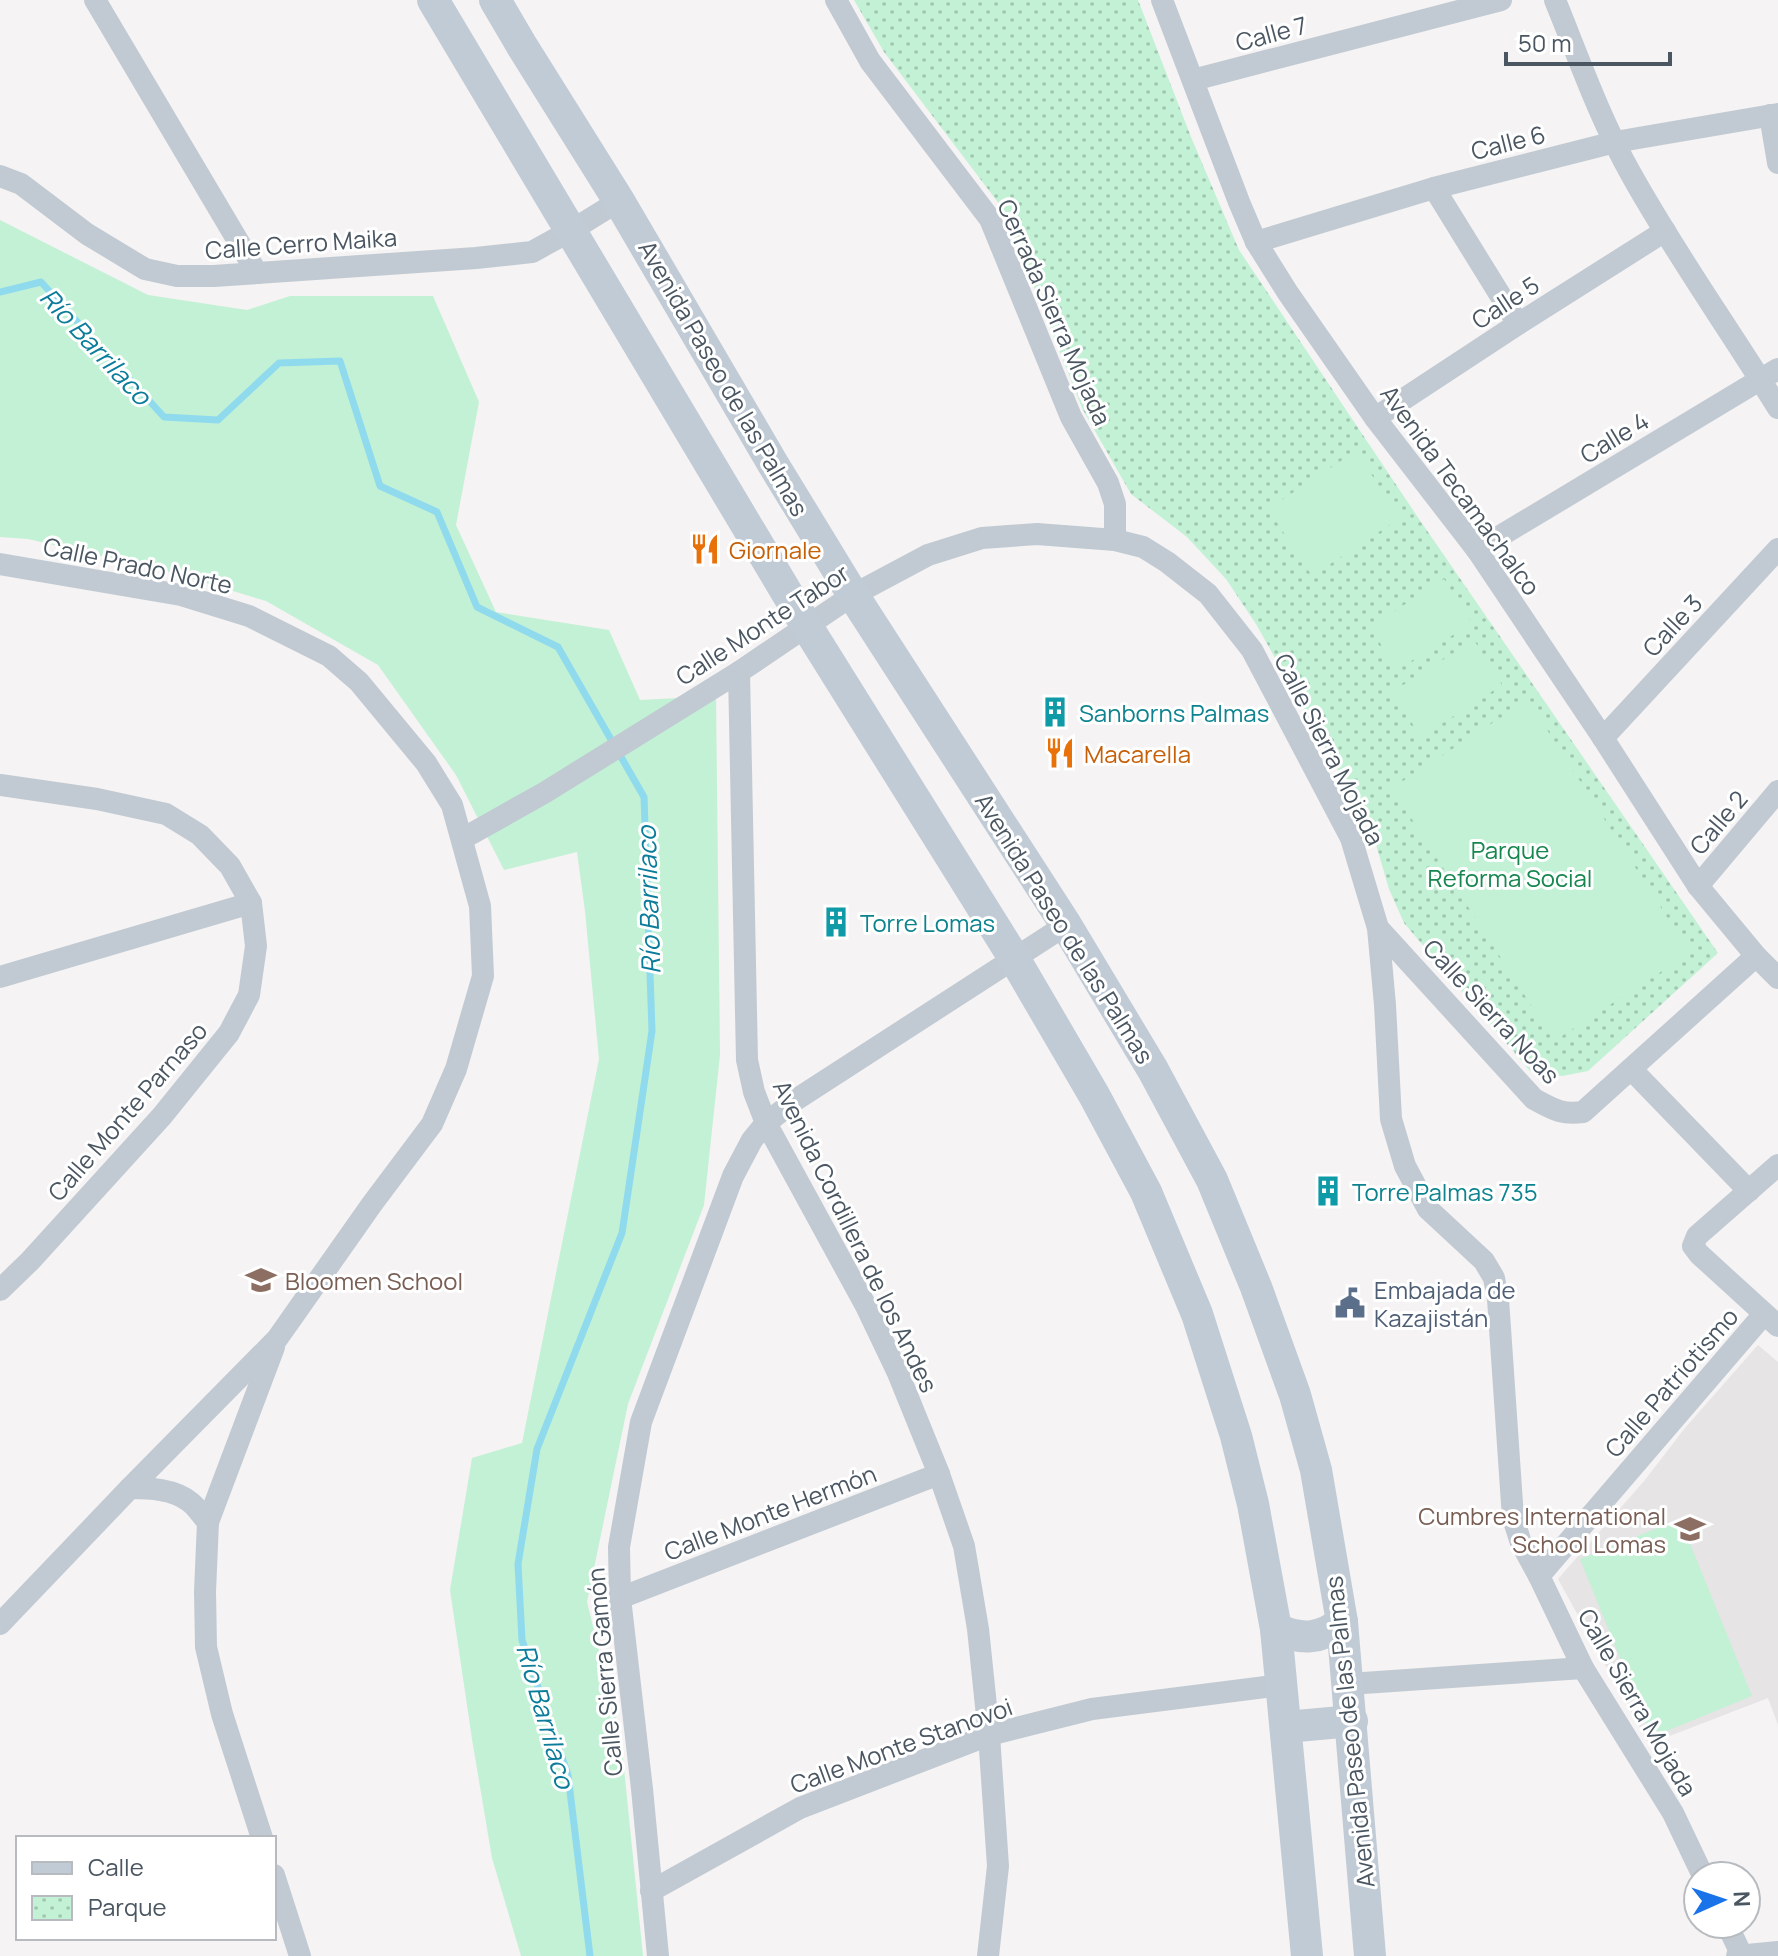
<svg xmlns="http://www.w3.org/2000/svg" width="1778" height="1956" font-family="Manrope,sans-serif">
<defs>
<pattern id="park-dots" width="8" height="8" patternUnits="userSpaceOnUse" patternTransform="scale(2)"><rect width="8" height="8" fill="#c3f1d5"/><path d="M2 2h.1M6 6h.1" fill="none" stroke="#a0c6b0" stroke-width="1.8" stroke-linecap="round"/></pattern>
</defs>
<rect width="100%" height="100%" fill="#f5f3f3"/>
<!-- education -->
<polygon fill="#e6e4e5" points="1758,1345 1778,1362 1778,1725 1768,1698 1649,1744 1558,1579 1645,1480 1685,1428"/>
<!-- park -->
<polygon fill="url(#park-dots)" points="854,0 1138,0 1191,137 1239,250 1419,519 1718,953 1588,1071 1562,1076 1530,1071 1404,923 1389,889 1372,831 1256,624 1226,579 1187,537 1131,494 1083,410 1003,209 884,52"/>
<!-- garden -->
<g fill="#c3f1d5">
<polygon points="0,220 148,295 247,310 290,296 433,296 479,402 456,525 496,612 609,630 640,700 716,696 720,1055 704,1205 628,1404 587,1602 621,1739 643,1956 521,1956 492,1858 472,1739 450,1590 472,1458 522,1443 599,1059 585,911 577,852 504,870 456,775 378,665 266,601 163,570 28,539 0,537"/>
<polygon points="1356,451 1400,518 1312,576 1268,509"/>
<polygon points="1444,579 1472,623 1397,670 1370,627"/>
<polygon points="1474,640 1502,685 1421,737 1392,692"/>
<polygon points="1528,700 1690,953 1554,1041 1392,788"/>
<polygon points="1680,1519 1752,1696 1652,1737 1580,1559"/>
</g>
<g fill="none" stroke-linecap="round" stroke-linejoin="round">
<!-- stream -->
<polyline stroke="#90daee" stroke-width="7" points="0,292 41,282 164,417 218,420 279,363 340,361 380,486 437,512 477,607 558,647 644,797 652,1031 622,1233 537,1449 518,1564 522,1640 568,1775 590,1956"/>
<!-- minor -->
<g stroke="#c1cad2" stroke-width="22">
<polyline points="95,0 257,273"/>
<polyline points="836,0 870,61 990,219 1071,417 1108,483 1115,504 1115,540"/>
<polyline points="1162,0 1239,202 1256,242 1288,293 1375,418 1477,550 1603,738 1698,886 1756,956 1778,978"/>
<path d="M1555 0C1579 59 1600 119 1631 174 1676 255 1730 330 1778 408"/>
<polyline points="1193,80 1501,0"/>
<polyline points="1770,115 1778,163"/>
<polyline points="0,176 21,184 87,234 145,269 177,276 214,276 476,258 532,252 572,230 619,201"/>
<polyline points="1434,188 1518,324"/>
<polyline points="1256,242 1434,188 1615,142 1778,114"/>
<polyline points="1375,418 1518,324 1665,231"/>
<polyline points="1477,550 1778,369"/>
<polyline points="0,564 181,595 249,616 329,656 359,682 426,763 452,805 480,906 483,976 456,1069 432,1124 372,1204 277,1339 130,1488 0,1624"/>
<polyline points="739,672 747,1060 754,1092 766,1123 866,1306 898,1373 939,1474 964,1546 978,1629 989,1735 998,1866 988,1956"/>
<polyline points="1603,738 1778,549"/>
<polyline points="0,785 97,799 166,814 200,835 230,866 251,903 256,946 249,995 229,1033 162,1116 30,1261 0,1290"/>
<polyline points="462,839 544,793 739,672 853,595 928,555 982,538 1037,534 1115,540 1143,547 1167,562 1208,594 1252,650 1351,838 1378,928 1385,1005 1391,1119 1405,1166 1428,1209 1484,1261 1494,1278 1498,1299 1513,1518 1521,1543 1539,1576 1583,1668 1673,1813 1703,1876"/>
<polyline points="1698,886 1778,791"/>
<path d="M1378 928 1534 1099C1553 1109 1561 1115 1583 1112L1756 956"/>
<polyline points="0,977 251,903"/>
<polyline points="1631,1069 1749,1191"/>
<polyline points="1778,1165 1697,1236 1693,1246 1699,1254 1778,1326"/>
<path d="M130 1488C149 1488 174 1489 190 1502 197 1507 202 1516 208 1522"/>
<polyline points="1539,1576 1764,1314"/>
<polyline points="620,1598 939,1474"/>
<polyline points="1349,1684 1583,1668"/>
<polyline points="262,1838 222,1714 206,1647 205,1592 208,1522 274,1347"/>
<polyline points="274,1875 300,1956"/>
<polyline points="651,1891 800,1808 989,1735 1092,1709 1281,1685"/>
<polyline points="1727,1924 1742,1956"/>
<polyline points="658,1956 642,1789 620,1598 619,1547 641,1422 733,1176 752,1140 766,1123 797,1099 1066,925"/>
<polyline points="1737,1956 1778,1952"/>
</g>
<!-- secondary -->
<g stroke="#c1cbd6" stroke-width="32">
<polyline points="433,0 806,625 1014,958 1094,1095 1146,1192 1197,1314 1236,1436 1253,1504 1276,1629 1307,1956"/>
<polyline points="495,0 522,46 619,201 773,464 853,595 1066,925 1153,1070 1212,1180 1256,1287 1295,1395 1316,1470 1342,1622 1370,1956"/>
<path d="M1276 1629C1301 1640 1320 1640 1342 1622"/>
<polyline points="1286,1727 1352,1721"/>
</g>
</g>
<!-- icons -->
<defs>
<g id="restaurant-bare" transform="scale(2.4)"><path d="M-5-6h1v4h1v-4h1v4h1v-4h1v5L-1.5 .5V6h-2V.5L-5-1ZM5-6V6H3V1.5H1.5Q1.5-4 5-6Z" fill="#e8710a" stroke="#fff" stroke-width="2.5" paint-order="stroke"/></g>
<g id="building-bare" transform="scale(2.4)"><path d="M-4-6H4V6H1V3H-1V6H-4ZM-2.5-4.3h1.7v1.8h-1.7ZM.8-4.3h1.7v1.8H.8ZM-2.5-1h1.7V.8h-1.7ZM.8-1h1.7V.8H.8Z" fill="#0f9aa8" stroke="#fff" stroke-width="2.5" paint-order="stroke"/></g>
<g id="school-bare" transform="scale(2.4)"><path d="M0-5L7-2L0 1L-7-2ZM-4 1L0 2.5L4 1V4Q0 6-4 4Z" fill="#8d6e63" stroke="#fff" stroke-width="2.5" paint-order="stroke"/></g>
<g id="civic-bare" transform="scale(2.4)"><path d="M-.6-6.5H3V-4.5H.6V-3L4-1V1h2V6H-6V1h2V-1L-.6-3ZM-1.2 2.5V6h2.4V2.5Z" fill="#5c6f8a" stroke="#fff" stroke-width="2.5" paint-order="stroke"/></g>
</defs>
<g fill-rule="evenodd">
<use href="#restaurant-bare" x="705" y="549"/>
<use href="#building-bare" x="1055" y="712"/>
<use href="#restaurant-bare" x="1060" y="753"/>
<use href="#building-bare" x="836" y="922"/>
<use href="#building-bare" x="1328" y="1191"/>
<use href="#school-bare" x="261" y="1280"/>
<use href="#civic-bare" x="1350" y="1303"/>
<use href="#school-bare" x="1690" y="1529"/>
</g>
<g text-anchor="middle" dominant-baseline="central" stroke-width="6" stroke-linejoin="round" paint-order="stroke">
<!-- street labels -->
<g font-size="24" fill="#4a5661" stroke="#fff">
<text transform="translate(1271 33) rotate(-15)">Calle 7</text>
<text transform="translate(1508 142) rotate(-14)">Calle 6</text>
<text transform="translate(301 243) rotate(-4)">Calle Cerro Maika</text>
<text transform="translate(1505 302) rotate(-33)">Calle 5</text>
<text transform="translate(1055 312) rotate(66)">Cerrada Sierra Mojada</text>
<text transform="translate(724 378) rotate(60)">Avenida Paseo de las Palmas</text>
<text transform="translate(1614 437) rotate(-31)">Calle 4</text>
<text transform="translate(1461 490) rotate(54)">Avenida Tecamachalco</text>
<text transform="translate(138 565) rotate(12)">Calle Prado Norte</text>
<text transform="translate(762 624) rotate(-33)">Calle Monte Tabor</text>
<text transform="translate(1672 625) rotate(-47)">Calle 3</text>
<text transform="translate(1330 749) rotate(63)">Calle Sierra Mojada</text>
<text transform="translate(1718 822) rotate(-50)">Calle 2</text>
<text transform="translate(1065 928) rotate(58)">Avenida Paseo de las Palmas</text>
<text transform="translate(1492 1011) rotate(47)">Calle Sierra Noas</text>
<text transform="translate(127 1111) rotate(-49)">Calle Monte Parnaso</text>
<text transform="translate(856 1236) rotate(64)">Avenida Cordillera de los Andes</text>
<text transform="translate(1671 1382) rotate(-49)">Calle Patriotismo</text>
<text transform="translate(770 1512) rotate(-21)">Calle Monte Hermón</text>
<text transform="translate(604 1672) rotate(-95)">Calle Sierra Gamón</text>
<text transform="translate(1638 1702) rotate(60)">Calle Sierra Mojada</text>
<text transform="translate(1349 1732) rotate(-96)">Avenida Paseo de las Palmas</text>
<text transform="translate(901 1745) rotate(-20)">Calle Monte Stanovoi</text>
</g>
<!-- food labels -->
<g font-size="24" fill="#c56008" stroke="#fff" text-anchor="start">
<text x="729" y="549">Giornale</text>
<text x="1084" y="753">Macarella</text>
</g>
<!-- culture labels -->
<g font-size="24" fill="#0d838f" stroke="#fff" text-anchor="start">
<text x="1079" y="712">Sanborns Palmas</text>
<text x="860" y="922">Torre Lomas</text>
<text x="1352" y="1191">Torre Palmas 735</text>
</g>
<!-- park labels -->
<g font-size="24" fill="#17864f" stroke="#fff">
<text x="1510" y="849">Parque<tspan x="1510" dy="28">Reforma Social</tspan></text>
</g>
<!-- education labels -->
<g font-size="24" fill="#785e54" stroke="#fff" text-anchor="start">
<text x="285" y="1280">Bloomen School</text>
<text x="1666" y="1515" text-anchor="end">Cumbres International<tspan x="1666" dy="28">School Lomas</tspan></text>
</g>
<!-- service labels -->
<g font-size="24" fill="#4e5e75" stroke="#fff" text-anchor="start">
<text x="1374" y="1289">Embajada de<tspan x="1374" dy="28">Kazajistán</tspan></text>
</g>
<!-- water labels -->
<g font-size="26" font-style="italic" fill="#0c7c9b" stroke="#fff">
<text transform="translate(96 346) rotate(47)">Río Barrilaco</text>
<text transform="translate(648 900) rotate(-92)">Río Barrilaco</text>
<text transform="translate(546 1716) rotate(74)">Río Barrilaco</text>
</g>
</g>
<!-- legend -->
<rect x="16" y="1836" width="260" height="104" fill="#ffffff" stroke="#b7bbc0" stroke-width="2"/>
<rect x="32" y="1862" width="40" height="12" fill="#c1cbd6" stroke="#b7bbc0" stroke-width="2"/>
<text x="88" y="1876" font-size="24" fill="#4a5661">Calle</text>
<rect x="32" y="1896" width="40" height="24" fill="url(#park-dots)" stroke="#b7bbc0" stroke-width="2"/>
<text x="88" y="1916" font-size="24" fill="#4a5661">Parque</text>
<!-- north arrow -->
<g transform="translate(1722 1900) rotate(87)"><circle r="38" fill="#ffffff" stroke="#b7bbc0" stroke-width="2"/>
<path d="M0-6L14 30L0 20L-14 30Z" fill="#1a73e8"/>
<text y="-12" font-size="22" font-weight="bold" text-anchor="middle" fill="#4a5661">N</text>
</g>
<!-- scale -->
<path d="M1506 52v12h164v-12" fill="none" stroke="#4a5661" stroke-width="4"/>
<text x="1518" y="52" font-size="24" fill="#4a5661" stroke="#ffffff" stroke-width="6" paint-order="stroke">50 m</text>
</svg>
